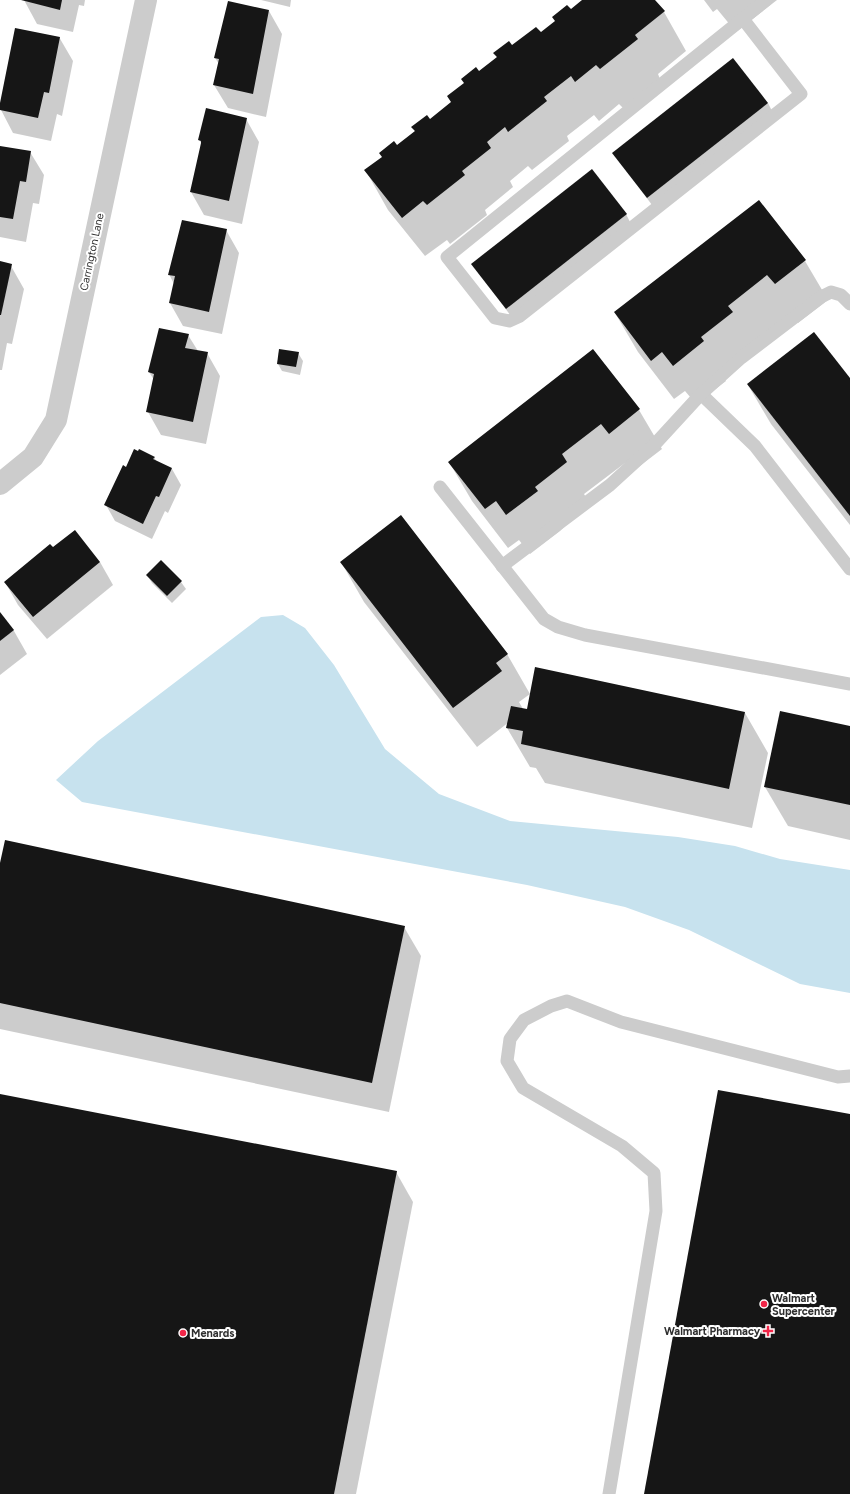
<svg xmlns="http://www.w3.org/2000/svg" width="850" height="1494" font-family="Figtree,sans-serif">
<rect width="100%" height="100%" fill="#fff"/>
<!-- water -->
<polygon fill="#c7e2ee" points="283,615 305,628 334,665 385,749 439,794 510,821 678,837 735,846 780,859 850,870 850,993 800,984 689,930 625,907 527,885 82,802 56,780 98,741 261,617"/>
<!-- shadow -->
<g fill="#0003">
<polygon points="24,0 85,0 84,6 79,5 73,32 37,24"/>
<polygon points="261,0 291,0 290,7"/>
<polygon points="584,0 654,0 664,12 686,51 658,74 660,79 623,108 619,104 599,121 594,115 567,136 569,141 532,170 528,166 510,181 513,187 485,210 487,215 450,244 447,240 425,256 388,210 366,171 415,132 413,127 430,121 452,103 479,73 497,58 495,54 541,33"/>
<polygon points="704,0 777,0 736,32 717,9 713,12"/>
<polygon points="229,3 269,11 282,34 266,117 228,108 214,85 219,64 215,58"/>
<polygon points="59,37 73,61 62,116 57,114 51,141 13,133 0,108"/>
<polygon points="768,103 772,111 652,205 613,153"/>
<polygon points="246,119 259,142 242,224 204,215 191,192 202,144 199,140"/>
<polygon points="0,147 30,152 44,175 39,204 33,203 26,242 0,237"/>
<polygon points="626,214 630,222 511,316 472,264"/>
<polygon points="226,230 239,253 222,334 183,326 170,303 174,284 169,274"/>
<polygon points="805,261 828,300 798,323 790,313 723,377 726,381 696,404 685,391 674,399 638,352 615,313"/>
<polygon points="0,263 11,266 24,289 12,344 7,343 2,370 0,370"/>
<polygon points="188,335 198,351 207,353 220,376 206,444 161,435 148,412 154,380 149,372"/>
<polygon points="593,350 639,410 662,449 632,472 625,463 584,494 589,502 560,531 530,554 519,540 508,548 472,501 449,462"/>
<polygon points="298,353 303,361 300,375 282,371 278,364"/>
<polygon points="850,379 850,525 771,424 748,385"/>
<polygon points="154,457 157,462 172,469 181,485 168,513 165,511 152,539 115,521 106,505 126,468"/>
<polygon points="53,549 100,562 113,585 47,639 18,605 5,582"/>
<polygon points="161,561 181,582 186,589 172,603 152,583 147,575"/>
<polygon points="341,562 507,654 530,694 519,702 523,709 745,713 768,753 752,828 545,783 536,768 530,767 507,728 509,722 477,747 364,602"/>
<polygon points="0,613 14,631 27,654 0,675"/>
<polygon points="850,727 850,840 788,826 765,787"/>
<polygon points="0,867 404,927 421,956 389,1112 0,1029"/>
<polygon points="0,1095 396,1172 413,1202 356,1494 0,1494"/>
</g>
<!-- building -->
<g fill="#161616">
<polygon points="21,0 62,0 60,10"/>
<polygon points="582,0 655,0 665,11 635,35 638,39 600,69 596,65 575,82 571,76 544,97 547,101 508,132 505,127 487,142 491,148 462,171 465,175 427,205 423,201 402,218 364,170 382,157 379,153 394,141 397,145 415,131 411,127 427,115 430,119 451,102 447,96 464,83 461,79 476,67 479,71 497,57 493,53 509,41 512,45 536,27 541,32 555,21 552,17 567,5 571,9"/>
<polygon points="228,1 269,10 253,94 213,85 219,59 214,58"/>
<polygon points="15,28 60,37 49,93 44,92 38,118 0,110 0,103"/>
<polygon points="733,58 768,103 647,198 612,153"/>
<polygon points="206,108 247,118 229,201 190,192 201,143 201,141 198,140"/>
<polygon points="0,146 31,151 26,182 20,181 13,219 0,217"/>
<polygon points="592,169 627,214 506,309 471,264"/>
<polygon points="759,200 806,260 775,284 767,275 728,306 733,312 701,337 704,341 673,366 662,352 651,361 614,312"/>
<polygon points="182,220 227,229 209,312 169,303 175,276 168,275"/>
<polygon points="0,261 12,264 1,315 0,315"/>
<polygon points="159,328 189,334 185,348 208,352 193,422 146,412 154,374 148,372"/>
<polygon points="814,332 850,378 850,516 747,384"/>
<polygon points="279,349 299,352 296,367 277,364"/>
<polygon points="593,349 640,409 609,434 601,424 562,454 567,462 535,487 538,491 506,515 496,501 485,509 448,462"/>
<polygon points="134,449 138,451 139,449 155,457 153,459 172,468 159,497 156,496 143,524 104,505 123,465 126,467"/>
<polygon points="401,515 508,654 496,663 502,671 453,708 340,562"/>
<polygon points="75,530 100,562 33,617 4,582 50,544 53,547"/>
<polygon points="161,560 182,581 167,596 146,575"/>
<polygon points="0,612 14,630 0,641"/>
<polygon points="535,667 745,712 729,789 521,744 523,731 506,728 511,706 527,709"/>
<polygon points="780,711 850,726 850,805 764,787"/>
<polygon points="5,840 405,926 372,1083 0,1003 0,863"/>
<polygon points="718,1090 850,1114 850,1494 644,1494"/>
<polygon points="0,1094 397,1171 334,1494 0,1494"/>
</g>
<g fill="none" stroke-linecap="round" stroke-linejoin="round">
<!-- service -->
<g stroke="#ccc" stroke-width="13">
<polyline points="743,19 801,94 520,316 509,321 495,318 447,257 766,0"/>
<polyline points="701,394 755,446 850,569"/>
<polyline points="440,487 544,619 558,627 585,635 850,684"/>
<polyline points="502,566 610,485 656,443 701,394 741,358 821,297 831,292 841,295 850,304"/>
<polyline points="609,1494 656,1211 654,1173 622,1146 523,1088 507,1061 510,1039 524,1020 551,1006 567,1001 621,1022 838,1077 850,1076"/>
</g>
<!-- minor -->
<polyline stroke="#ccc" stroke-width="22" points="0,484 33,457 56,420 146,0"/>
</g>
<!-- markers -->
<g fill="#f12648" stroke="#fff" stroke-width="1.5">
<circle cx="764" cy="1304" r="4"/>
<path d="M766 1325h4v4h4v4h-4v4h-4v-4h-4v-4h4z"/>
<circle cx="183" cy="1333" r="4"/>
</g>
<g text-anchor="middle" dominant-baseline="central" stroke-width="4" stroke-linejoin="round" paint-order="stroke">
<!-- street labels -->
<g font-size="11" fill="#2f2f2f" stroke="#fff">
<text transform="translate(92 252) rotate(-78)">Carrington Lane</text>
</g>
<!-- poi labels -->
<g font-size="11" font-weight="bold" fill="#2f2f2f" stroke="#fff" text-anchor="start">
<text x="772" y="1298">Walmart<tspan x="772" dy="13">Supercenter</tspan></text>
<text x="760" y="1331" text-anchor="end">Walmart Pharmacy</text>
<text x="191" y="1333">Menards</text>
</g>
</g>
</svg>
